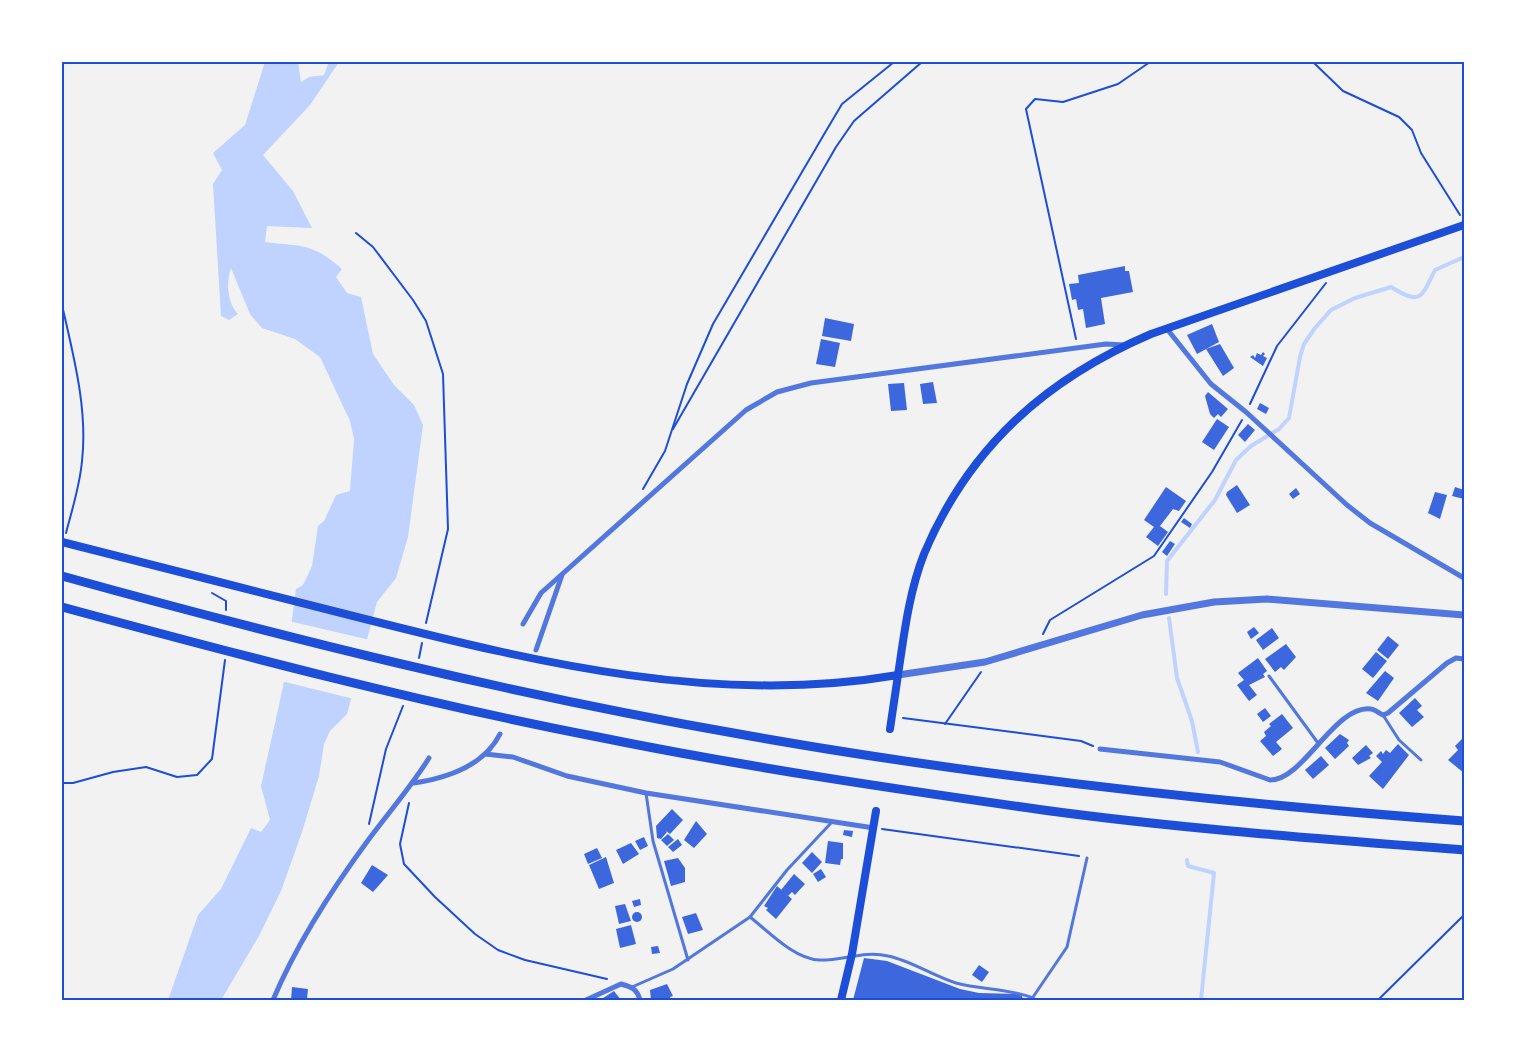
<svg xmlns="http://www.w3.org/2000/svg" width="1526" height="1062" font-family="'DM Sans',sans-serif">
<rect width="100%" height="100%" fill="#f2f2f2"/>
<!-- water -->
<path fill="#bfd3fe" d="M265 62H298L301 82 309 77 324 75 329 62H339L310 105 263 155 293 191 312 228 267 226 265 242C302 247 311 242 342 269L336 277 347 293 361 297 373 354 394 385 414 405 423 425 408 537 396 578 377 602 347 714 330 731 324 744 319 776 302 832 281 891 259 936 221 1000H168L198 915 221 889 251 828 261 832 270 820 261 786 283 687 296 589 303 585 312 566 318 526 324 521 336 495 350 491 354 439 350 421 320 357 295 339 262 328 250 314 231 268C226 282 227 303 238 314L229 320 221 316 213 184 222 170 213 153 245 125Z"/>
<!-- pier -->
<polygon fill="#f2f2f2" points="289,621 370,640 354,699 281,681"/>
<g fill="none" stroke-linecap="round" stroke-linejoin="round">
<!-- stream -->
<g stroke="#bfd3fe" stroke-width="4">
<path d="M1166 594 1167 561 1215 500 1236 460 1251 446 1279 429 1289 418 1300 357 1304 344 1315 328 1331 310 1355 298 1391 287C1420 305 1421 299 1435 270L1464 257"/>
<polyline points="1169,618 1177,678 1192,721 1198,752"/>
<polyline points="1187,860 1188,866 1214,873 1201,1000"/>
</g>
</g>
<!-- building -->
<g fill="#3d67dc">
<polygon points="1125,266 1125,271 1129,271 1133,292 1101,298 1105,324 1086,328 1083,309 1078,310 1076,299 1072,300 1069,284 1079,283 1078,275"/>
<polygon points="825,318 854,324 851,341 822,336"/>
<polygon points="1212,324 1219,342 1197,354 1187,335"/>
<polygon points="821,339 840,343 835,367 816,364"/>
<polygon points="1220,344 1234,368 1223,376 1206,349"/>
<polygon points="1263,352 1265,354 1263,356 1267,358 1263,366 1250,357 1253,355 1255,358 1257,353 1261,355"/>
<polygon points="933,382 937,403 923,404 920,384"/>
<polygon points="904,383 907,410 891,411 888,384"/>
<polygon points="1208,392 1228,409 1221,417 1218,414 1214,418 1210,414 1205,396"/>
<polygon points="1260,403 1269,408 1266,414 1257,409"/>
<polygon points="1217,419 1229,427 1214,450 1202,442"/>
<polygon points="1248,424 1255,430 1245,442 1238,435"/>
<polygon points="1237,485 1250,505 1237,513 1226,495 1227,492"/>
<polygon points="1166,487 1186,501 1179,511 1173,509 1160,526 1168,532 1158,546 1146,537 1154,527 1144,520"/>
<polygon points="1455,487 1464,490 1464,499 1452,496"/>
<polygon points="1296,488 1300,494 1293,499 1289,494"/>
<polygon points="1435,492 1447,495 1440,519 1428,513"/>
<polygon points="1184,518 1192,524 1190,528 1181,522"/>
<polygon points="1170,541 1175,544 1167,556 1162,552"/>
<polygon points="1254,627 1259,633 1251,639 1247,632"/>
<polygon points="1272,628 1279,638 1263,650 1256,640"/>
<polygon points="1388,636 1399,645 1388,659 1377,650"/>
<polygon points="1286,644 1296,657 1284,670 1281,667 1275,672 1265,659"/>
<polygon points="1376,652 1387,661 1373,678 1362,669"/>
<polygon points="1258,658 1267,671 1263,674 1265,677 1249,685 1257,695 1249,701 1237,685 1244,680 1238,673"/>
<polygon points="1385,671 1394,678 1378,701 1366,693"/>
<polygon points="1415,698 1422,706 1417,710 1424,717 1412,727 1399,713"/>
<polygon points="1265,708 1271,716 1263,722 1257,714"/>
<polygon points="1282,714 1293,728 1276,742 1282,749 1273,756 1260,741 1266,736 1264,732 1271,726 1269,724"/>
<polygon points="1340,734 1349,740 1347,743 1349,746 1335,759 1325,748"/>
<polygon points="1463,738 1464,739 1464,773 1448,760 1458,750 1455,746"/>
<polygon points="1398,744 1409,755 1383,789 1369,776 1382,762 1376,756 1381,751 1383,754 1386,750 1390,753"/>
<polygon points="1366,745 1373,753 1369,756 1371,758 1358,765 1352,758"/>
<polygon points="1321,756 1329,765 1313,779 1305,770"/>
<polygon points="672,809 683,820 670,834 665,830 667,832 661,839 657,838 656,826"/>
<polygon points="696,821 707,834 694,848 684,840"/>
<polygon points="844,830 853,831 852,837 843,835"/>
<polygon points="668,834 674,840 667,846 661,840"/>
<polygon points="644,837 648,846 640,850 635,841"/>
<polygon points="678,839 682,845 673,852 668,847"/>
<polygon points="828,841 843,843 843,859 841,859 840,865 825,863"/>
<polygon points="631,843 639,854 623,864 616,850"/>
<polygon points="597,848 602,858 588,864 584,854"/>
<polygon points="812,852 822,862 812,873 802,863"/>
<polygon points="606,857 614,883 599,889 589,865"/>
<polygon points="678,858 685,868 685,882 671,886 664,861"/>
<polygon points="372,865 388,875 373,892 361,883"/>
<polygon points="821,869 826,877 818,882 813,874"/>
<polygon points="794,874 805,884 795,895 792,892 788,896 781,890"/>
<polygon points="777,886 792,899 776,919 766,910 768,908 764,906"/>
<polygon points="640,899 641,905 634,907 632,901"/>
<polygon points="625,904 631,921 619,924 615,906"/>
<circle cx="637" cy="917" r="5"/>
<polygon points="696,913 703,930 688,934 682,917"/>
<polygon points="631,925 636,944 620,948 616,929"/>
<polygon points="658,946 660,953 652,954 651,947"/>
<polygon points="864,958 887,961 960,989 979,993 1021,994 1023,999 853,1000"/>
<polygon points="979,965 989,972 982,982 972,975"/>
<polygon points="667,984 673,996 670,997 671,1000 651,1000 650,990"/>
<polygon points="292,987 308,989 307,999 291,1000"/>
<polygon points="614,991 621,1000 600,1000"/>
</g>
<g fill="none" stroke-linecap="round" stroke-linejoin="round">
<!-- path -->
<g stroke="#1d4ed8" stroke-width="2">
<polyline points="1313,62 1343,91 1399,117 1412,130 1421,153 1460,215"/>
<polyline points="356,233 373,247 413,300 426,321 443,374 448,529 426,623"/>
<path d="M62 305C73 354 88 409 82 461 80 485 72 510 66 533"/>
<polyline points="1076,339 1026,109 1035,99 1063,102 1118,84 1150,62"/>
<polyline points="1250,404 1277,346 1326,283"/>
<polyline points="673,429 836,147 854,121 922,62"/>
<polyline points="643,489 665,451 687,384 713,324 826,131 842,104 894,62"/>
<polyline points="212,593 226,601 226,610"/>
<polyline points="1043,634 1050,620 1154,556 1212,472 1242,420"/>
<polyline points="419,658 422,643"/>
<polyline points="903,718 1081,741 1093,746"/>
<polyline points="945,724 981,672"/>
<polyline points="62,783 73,783 113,772 146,767 177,777 197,775 212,759 225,660"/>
<polyline points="409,803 400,844 404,864 435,897 475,934 498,950 525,960 607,979"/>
<polyline points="369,824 386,749 403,706"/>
<polyline points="882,829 1079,856"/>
<polyline points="1378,1000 1464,915"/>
</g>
<!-- service -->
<g stroke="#5277de" stroke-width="3">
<polyline points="1269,676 1318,743"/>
<polyline points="1383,715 1399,740 1421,760"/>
<polyline points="646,793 653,841 688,960"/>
<path d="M750 917C768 931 794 959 819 960 842 961 864 950 888 956 912 961 933 976 956 983 982 990 1008 988 1033 998"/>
<polyline points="632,987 673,969 750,917 787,870 831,823"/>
<polyline points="1031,1000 1067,947 1087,858"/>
</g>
<!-- minor -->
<g stroke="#5277de" stroke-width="5">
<polyline points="1167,329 1211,384 1246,412 1347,505 1370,523 1464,578"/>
<polyline points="523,624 541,593 746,410 777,392 811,383 1106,344 1125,345"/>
<polyline points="536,650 562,575"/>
<path d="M1100 749 1220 762 1270 780C1303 781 1335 704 1371 709 1374 709 1379 713 1383 715L1388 713 1447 663 1456 658 1464 659"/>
<polyline points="485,754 513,757 567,776 646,793 874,828"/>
<path d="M414 783C447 778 484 766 500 734"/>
<path d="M273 1000C297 943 332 889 369 839 389 812 411 787 429 758"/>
<path d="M586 1000 621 984C632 987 637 989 640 1000"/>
</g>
<!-- tertiary -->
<polyline stroke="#5277de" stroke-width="7" points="898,675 985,662 1142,615 1214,602 1267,599 1464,615"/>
<!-- secondary -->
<path stroke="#1d4ed8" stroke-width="8" d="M898 675C904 635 909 592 924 554 969 447 1046 379 1151 334L1464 225"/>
<!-- primary -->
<g stroke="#1d4ed8" stroke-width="8">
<path d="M62 542C163 568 264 593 365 619 539 663 717 706 898 675L890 729"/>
<polyline points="841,1000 852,954 876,811"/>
</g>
<!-- motorway -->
<g stroke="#1d4ed8" stroke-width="9">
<path d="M62 576C285 638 510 694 739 734 979 777 1221 803 1464 821"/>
<path d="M62 607C239 655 417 702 598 737 745 767 895 789 1043 810 1183 829 1324 839 1464 850"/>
</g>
</g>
<!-- border -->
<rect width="1526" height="1062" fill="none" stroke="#ffffff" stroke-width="126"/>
<rect x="63" y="63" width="1400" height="936" fill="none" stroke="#1d4ed8" stroke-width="2"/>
</svg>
